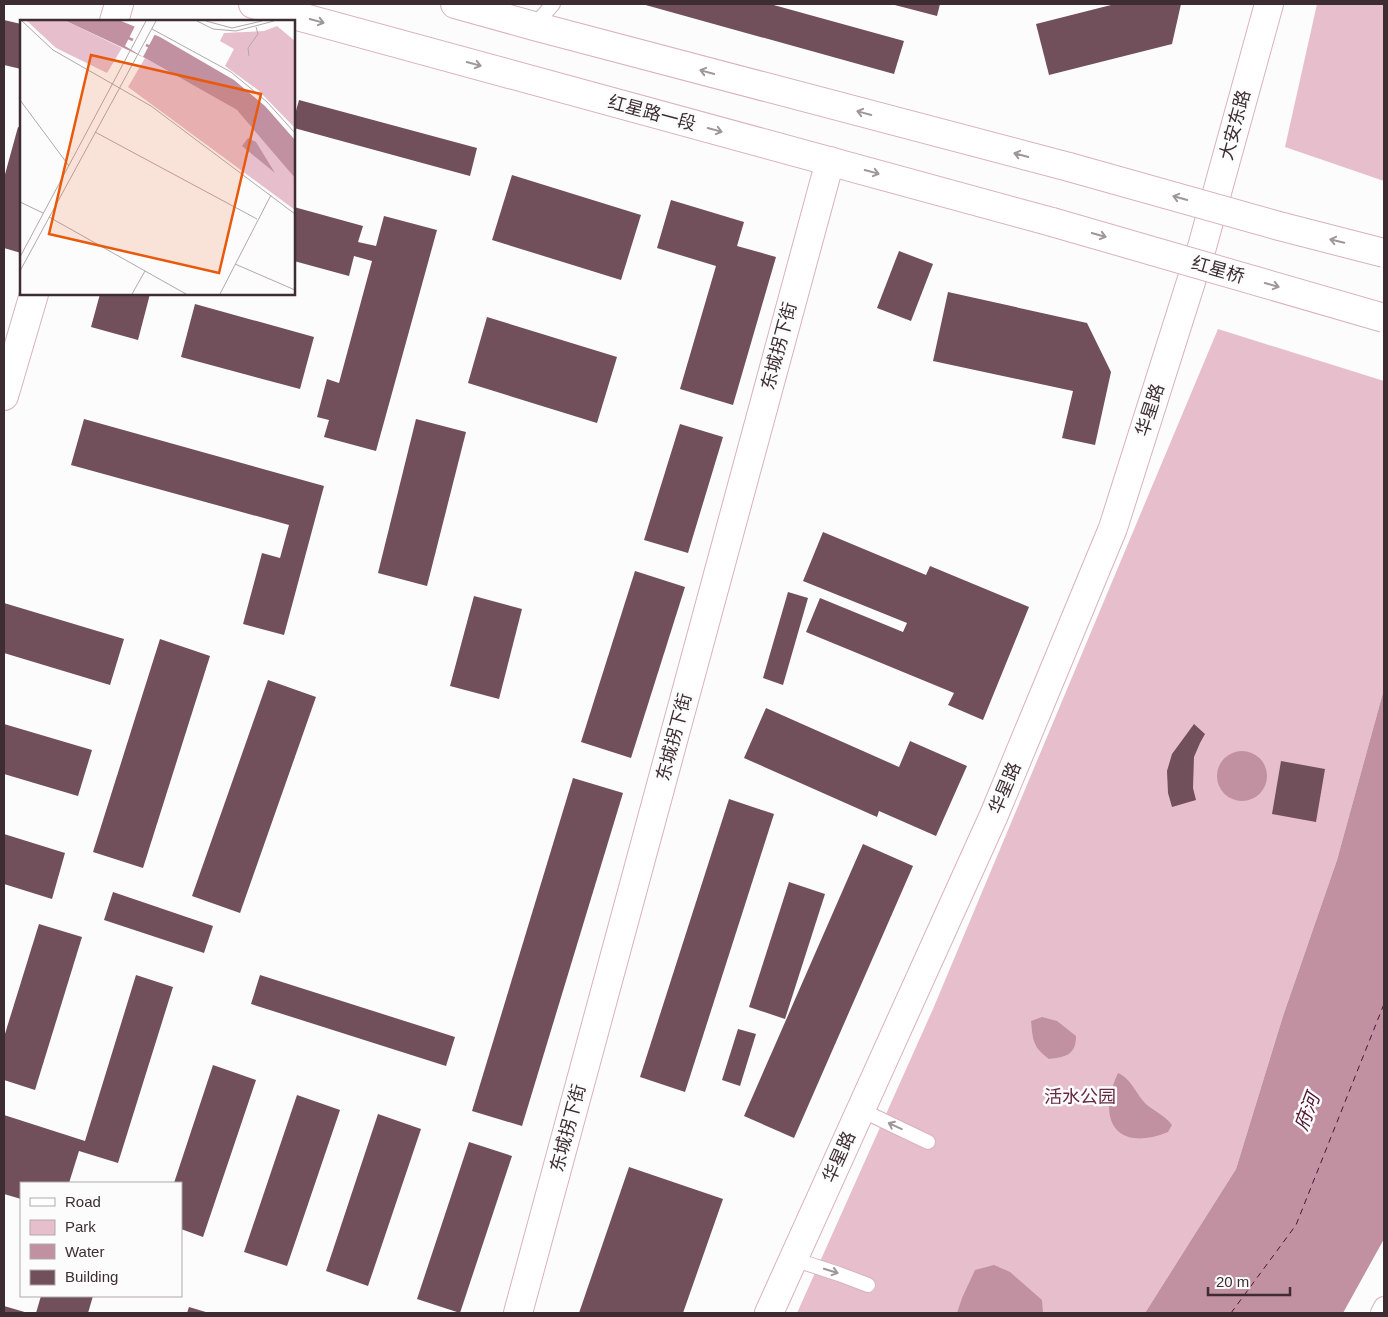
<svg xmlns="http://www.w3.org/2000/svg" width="1388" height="1317" font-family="Helvetica,'Noto Sans SC',sans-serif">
<rect width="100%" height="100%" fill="#fcfcfc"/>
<!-- green -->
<g fill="#e7bfcc">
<polygon points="1317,4 1384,4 1384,181 1285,147"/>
<polygon points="1218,329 1384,381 1384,689 1337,860 1283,1016 1236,1169 1145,1313 797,1313 933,1009"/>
</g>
<!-- water -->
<g fill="#c190a1">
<polygon points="1384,689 1384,1239 1343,1313 1145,1313 1236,1169 1283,1016 1337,860"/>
<circle cx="1242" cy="776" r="25"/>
<path d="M1042 1017 1057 1021 1076 1036C1076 1055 1066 1057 1049 1059 1033 1047 1033 1041 1031 1021Z"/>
<path d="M1118 1073C1132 1079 1136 1095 1147 1105 1156 1112 1165 1116 1172 1125L1168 1132C1116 1153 1096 1120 1118 1073Z"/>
<polygon points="994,1265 1010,1272 1042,1300 1043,1313 957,1313 962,1298 975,1270"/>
</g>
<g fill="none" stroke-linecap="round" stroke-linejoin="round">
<!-- ferry -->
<polyline stroke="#50142f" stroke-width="1" stroke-dasharray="6 5" stroke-linecap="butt" points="1231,1313 1296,1225 1384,1004"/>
</g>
<!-- building -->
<g fill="#714f5b">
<polygon points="642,4 770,4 904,41 894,74"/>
<polygon points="891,4 940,4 937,16"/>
<polygon points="1115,4 1181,4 1172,44 1049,75 1036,24"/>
<polygon points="4,20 21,24 21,69 4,65"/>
<polygon points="299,100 477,148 470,176 294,128 294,118"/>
<polygon points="18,127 21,128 21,253 4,248 4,178"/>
<polygon points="512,175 641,215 621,280 492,240"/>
<polygon points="671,200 744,222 737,246 776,257 733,405 680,389 716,266 657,248"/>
<polygon points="294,207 363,226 358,242 376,246 384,216 437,230 376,451 324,437 329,420 317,417 327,379 339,383 372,261 354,256 349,276 294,261"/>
<polygon points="899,251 933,264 911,321 877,308"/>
<polygon points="948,292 1087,323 1111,372 1095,445 1062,438 1073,391 933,361"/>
<polygon points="100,294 150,294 138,340 91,327"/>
<polygon points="195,304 314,337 300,389 181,357"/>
<polygon points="487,317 617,357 597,423 468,383"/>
<polygon points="84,419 324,486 284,635 243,624 262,553 280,558 289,525 71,465"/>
<polygon points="416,419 466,432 427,586 378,573"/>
<polygon points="680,424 723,437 688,553 644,540"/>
<polygon points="823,532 926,575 930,566 1029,607 983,720 948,705 954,693 806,632 820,598 903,632 907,623 803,581"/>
<polygon points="635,571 685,587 631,758 581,742"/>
<polygon points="788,592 808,598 783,685 763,678"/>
<polygon points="474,596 522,609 499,699 450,686"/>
<polygon points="4,603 124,639 110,685 4,653"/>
<polygon points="160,639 210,656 143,868 93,852"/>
<polygon points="268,680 316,697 240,913 192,896"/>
<polygon points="766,708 899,767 910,741 967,766 936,836 879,811 877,817 744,758"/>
<polygon points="4,724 92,750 78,796 4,774"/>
<polygon points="1194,724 1205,734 1200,743 1194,757 1193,788 1196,800 1172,807 1168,793 1167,771 1172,754"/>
<polygon points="1281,761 1325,769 1316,822 1272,814"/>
<polygon points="573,778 623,793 522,1126 472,1111"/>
<polygon points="729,799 774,814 685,1092 640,1077"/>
<polygon points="4,834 65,853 52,899 4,884"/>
<polygon points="863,844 913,866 794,1138 744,1116"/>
<polygon points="789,882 825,894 785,1019 749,1007"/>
<polygon points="113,892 213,926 204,953 104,920"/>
<polygon points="39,924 82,937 35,1090 4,1080 4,1037"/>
<polygon points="136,975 173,987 118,1163 79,1151 69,1183 21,1183 21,1199 4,1194 4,1115 85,1141"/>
<polygon points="260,975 455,1037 446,1066 251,1004"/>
<polygon points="738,1029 756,1034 740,1086 722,1080"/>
<polygon points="213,1065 256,1080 203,1237 181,1229 181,1183 174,1183"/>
<polygon points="297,1095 340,1110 287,1266 244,1252"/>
<polygon points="378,1114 421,1129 368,1286 326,1271"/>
<polygon points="469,1142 512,1156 460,1313 417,1299"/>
<polygon points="629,1167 723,1199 683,1313 579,1313"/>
<polygon points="41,1296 93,1296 88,1313 36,1313"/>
<polygon points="4,1306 28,1313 4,1313"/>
<polygon points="189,1307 209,1313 187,1313"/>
</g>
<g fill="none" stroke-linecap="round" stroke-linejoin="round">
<!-- service casing -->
<g stroke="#d9b2bf" stroke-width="16">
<g id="service">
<polyline points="534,26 553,4"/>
<polyline points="861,1110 928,1142"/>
<polyline points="793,1259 839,1274 868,1285"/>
</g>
</g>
<!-- pedestrian casing -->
<g stroke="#d9b2bf" stroke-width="22">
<polyline id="pedestrian" points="1381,1313 1384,1307"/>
</g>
<!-- minor casing -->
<g stroke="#d9b2bf" stroke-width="30">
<g id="minor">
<polyline points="114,21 119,4"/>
<polyline points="4,396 34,294"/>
<polyline points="518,1313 830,161"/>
</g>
</g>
<!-- tertiary casing -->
<g stroke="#d9b2bf" stroke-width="30">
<polyline id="tertiary" points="769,1313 994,815 1113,528 1202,247 1269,4"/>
</g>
<!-- primary casing -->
<g stroke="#d9b2bf" stroke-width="30">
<g id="primary">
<polyline points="253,4 1052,222"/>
<polyline points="455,4 534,26 1069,167"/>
</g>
</g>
<!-- service -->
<use href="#service" stroke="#fff" stroke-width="14"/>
<!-- pedestrian -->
<use href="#pedestrian" stroke="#fff" stroke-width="20"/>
<!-- minor -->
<use href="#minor" stroke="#fff" stroke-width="28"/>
<!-- tertiary -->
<use href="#tertiary" stroke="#fff" stroke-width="28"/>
<!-- primary -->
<use href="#primary" stroke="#fff" stroke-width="28"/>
<!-- primary-bridge casing -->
<g stroke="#d9b2bf" stroke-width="30" stroke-linecap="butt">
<g id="primary-bridge">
<polyline points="1069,167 1279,226 1384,253"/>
<polyline points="1052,222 1384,318"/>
</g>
</g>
<!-- primary-bridge -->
<use href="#primary-bridge" stroke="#fff" stroke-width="28"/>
</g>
<!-- one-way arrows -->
<defs><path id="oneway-shaft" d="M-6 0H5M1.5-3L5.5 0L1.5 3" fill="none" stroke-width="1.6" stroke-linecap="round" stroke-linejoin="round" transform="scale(1.25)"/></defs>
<g stroke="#9e9699">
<use href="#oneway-shaft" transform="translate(317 21) rotate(15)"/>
<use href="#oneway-shaft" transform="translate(474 64) rotate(15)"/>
<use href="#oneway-shaft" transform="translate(707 72) rotate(-165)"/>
<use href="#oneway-shaft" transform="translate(864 113) rotate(-165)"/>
<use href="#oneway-shaft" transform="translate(715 130) rotate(15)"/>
<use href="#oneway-shaft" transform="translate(1021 155) rotate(-165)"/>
<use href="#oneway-shaft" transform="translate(872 172) rotate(15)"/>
<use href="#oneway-shaft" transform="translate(1180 198) rotate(-164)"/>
<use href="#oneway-shaft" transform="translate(1099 235) rotate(16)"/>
<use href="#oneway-shaft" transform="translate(1337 241) rotate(-166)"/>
<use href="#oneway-shaft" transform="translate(1272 285) rotate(16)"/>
<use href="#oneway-shaft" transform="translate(895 1126) rotate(-155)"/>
<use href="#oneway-shaft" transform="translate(831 1271) rotate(17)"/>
</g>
<g text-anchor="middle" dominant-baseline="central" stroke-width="5" stroke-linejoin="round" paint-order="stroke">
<!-- street labels -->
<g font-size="18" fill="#3d2d33" stroke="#fcfcfc">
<text transform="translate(652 113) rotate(15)">红星路一段</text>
<text transform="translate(1235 125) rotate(-75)">大安东路</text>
<text transform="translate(1218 270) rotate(16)">红星桥</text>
<text transform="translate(779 346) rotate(-75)">东城拐下街</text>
<text transform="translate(1150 410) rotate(-72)">华星路</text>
<text transform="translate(674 737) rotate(-75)">东城拐下街</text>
<text transform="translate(1005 788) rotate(-67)">华星路</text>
<text transform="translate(568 1128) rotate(-75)">东城拐下街</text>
<text transform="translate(839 1157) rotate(-66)">华星路</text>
</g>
<!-- park labels -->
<g font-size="18" fill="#662943" stroke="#fcfcfc">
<text x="1080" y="1097">活水公园</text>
</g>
<!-- water labels -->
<g font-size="19" font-style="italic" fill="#50142f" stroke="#fcfcfc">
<text transform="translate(1307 1112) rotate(-69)">府河</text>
</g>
</g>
<!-- overview -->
<g transform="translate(20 20)">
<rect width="275" height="275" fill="#fcfcfc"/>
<path d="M7 1H46L102 28 87 53 36 28ZM257 6 275 21V108L238 70 205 46 214 29 200 21 204 13 244 11ZM125 38 217 90 235 108 275 158V190L108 67Z" fill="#e7bfcc"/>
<path d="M46 1H101L140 17 214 60 245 86 275 120V158L217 90 125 38ZM228 118 236 122 255 153 222 126Z" fill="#c190a1"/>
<path d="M116 4 135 14 123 37 105 26Z" fill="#fcfcfc"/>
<path fill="none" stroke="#c190a1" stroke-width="2.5" d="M69 1 113 20M126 25 169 44 226 83 275 141"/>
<path fill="none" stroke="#b0a9ac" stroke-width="1" d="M2 1 33 30 131 86 275 194M177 1 193 9 216 11 254 1M186 1 212 8 242 1M132 9 211 52 247 82 275 113M229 36 228 28 238 14 236 7M0 80 49 146M75 112 237 199M0 182 23 193M29 197 166 274M0 237 126 1M215 244 275 270M0 251 136 1M112 274 125 251M200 274 251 175"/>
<path fill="#e8590c" fill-opacity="0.15" stroke="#e8590c" stroke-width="2.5" d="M71 35 241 74 199 253 29 214Z"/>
<rect width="275" height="275" fill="none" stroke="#3d2d33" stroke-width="2.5"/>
</g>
<!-- border -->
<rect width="1388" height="1317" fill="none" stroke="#3d2d33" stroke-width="10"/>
<!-- legend -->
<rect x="20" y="1182" width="162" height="115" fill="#fcfcfc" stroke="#b0a9ac"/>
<rect x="30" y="1198" width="25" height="8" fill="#ffffff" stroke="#b0a9ac"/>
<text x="65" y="1207" font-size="15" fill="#3d2d33">Road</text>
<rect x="30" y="1220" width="25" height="15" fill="#e7bfcc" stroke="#b0a9ac"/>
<text x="65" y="1232" font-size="15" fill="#3d2d33">Park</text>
<rect x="30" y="1244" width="25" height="15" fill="#c190a1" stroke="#b0a9ac"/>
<text x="65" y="1257" font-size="15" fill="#3d2d33">Water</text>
<rect x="30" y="1270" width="25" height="15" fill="#714f5b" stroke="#b0a9ac"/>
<text x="65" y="1282" font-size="15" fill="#3d2d33">Building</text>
<!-- scale -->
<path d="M1208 1287v8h82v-8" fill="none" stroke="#3d2d33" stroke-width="2.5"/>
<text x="1216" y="1287" font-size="15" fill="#3d2d33" stroke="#fcfcfc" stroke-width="4" paint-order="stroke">20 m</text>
</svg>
